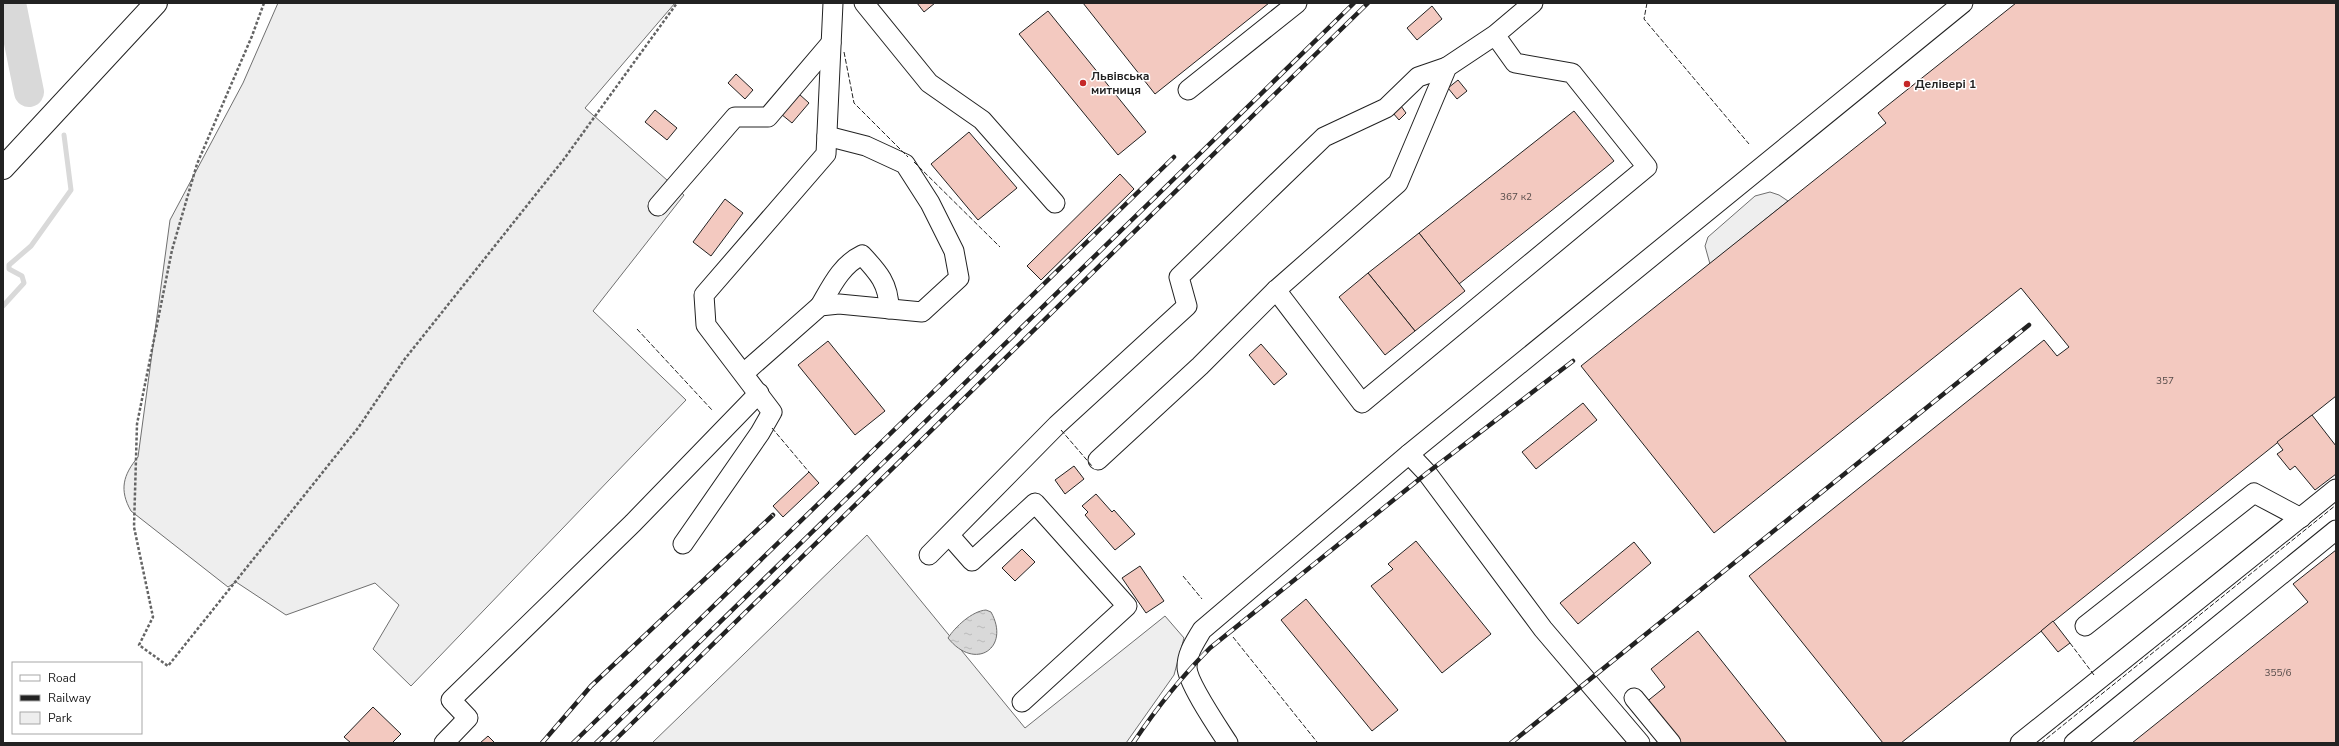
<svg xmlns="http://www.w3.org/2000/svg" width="2339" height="746" font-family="'Nunito Sans',sans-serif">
<defs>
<pattern id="water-ripples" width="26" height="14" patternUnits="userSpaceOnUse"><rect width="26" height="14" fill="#d9d9d9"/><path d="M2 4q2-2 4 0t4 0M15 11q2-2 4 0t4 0" fill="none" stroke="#bababa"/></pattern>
</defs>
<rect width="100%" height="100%" fill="#fff"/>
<!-- green -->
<g fill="#eee" stroke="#6f6f6f">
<path d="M278 3H675L585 108 684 195 593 311 686 400 411 686 373 649 399 605 375 583 286 615 236 582 228 587 131 511C119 490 123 475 138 457L170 220 243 83Z"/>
<polygon points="1770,192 1779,195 1788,201 1710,264 1705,246 1708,237 1755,196"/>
<polygon points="867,535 1025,728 1165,616 1184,638 1174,675 1126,743 652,743"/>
</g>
<!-- water -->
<path fill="url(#water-ripples)" stroke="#6f6f6f" d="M986 610 991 612C1011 648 975 672 948 638 955 627 972 611 986 610Z"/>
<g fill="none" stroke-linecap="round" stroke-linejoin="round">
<!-- stream -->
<polyline stroke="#d9d9d9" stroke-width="5" points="3,306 24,283 22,276 9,269 9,265 31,246 71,190 64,135"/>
<!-- river -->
<polyline stroke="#d9d9d9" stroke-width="30" points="11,3 29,92"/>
</g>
<!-- building -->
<g fill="#f3c9c0" stroke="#222">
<polygon points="917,3 935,3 924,12"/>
<polygon points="1083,3 1269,3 1155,94"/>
<polygon points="2016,3 2336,3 2336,396 1901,743 1883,743 1749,576 2044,340 2057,356 2069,347 2021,288 1714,533 1581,366 1886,123 1878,113"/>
<polygon points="1432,6 1442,19 1417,40 1407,28"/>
<polygon points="1048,11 1146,132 1118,155 1019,34"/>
<polygon points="736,74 753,90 745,99 728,83"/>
<polygon points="1458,80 1467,91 1457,99 1448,88"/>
<polygon points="799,94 809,103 792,123 781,114"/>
<polygon points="1401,106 1406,113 1399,120 1393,113"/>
<polygon points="655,110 677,128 667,140 645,122"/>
<polygon points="1574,111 1614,161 1459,284 1419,233"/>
<polygon points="969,132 1017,188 978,220 931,164"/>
<polygon points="1120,174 1134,189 1041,280 1027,266"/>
<polygon points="725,199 743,213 711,256 693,242"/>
<polygon points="1419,233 1465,291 1415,331 1368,273"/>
<polygon points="1368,273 1415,331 1385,355 1339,297"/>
<polygon points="828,341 885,411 855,435 798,365"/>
<polygon points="1261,344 1287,374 1274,385 1249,355"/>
<polygon points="1583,403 1597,420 1536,469 1522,452"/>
<polygon points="2312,415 2336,446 2336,474 2315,490 2295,466 2290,470 2277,454 2283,450 2277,442"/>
<polygon points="1074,466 1084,479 1065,494 1055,480"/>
<polygon points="809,472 819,483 783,517 773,506"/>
<polygon points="1096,494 1112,512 1114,510 1135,534 1115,550 1085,515 1088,512 1082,506"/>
<polygon points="1416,541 1491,634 1442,673 1371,586 1393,569 1388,564"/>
<polygon points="1634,542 1651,563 1578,624 1560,603"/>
<polygon points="1022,549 1035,562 1015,581 1002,568"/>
<polygon points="2336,550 2336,743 2132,743 2308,602 2293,584"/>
<polygon points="1140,566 1164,601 1146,613 1122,578"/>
<polygon points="1306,599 1398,710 1372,731 1281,620"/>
<polygon points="2053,621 2070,643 2058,652 2041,631"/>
<polygon points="1698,631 1787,743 1677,743 1645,703 1665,687 1651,669"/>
<polygon points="373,707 401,734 392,743 351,743 344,737"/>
<polygon points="488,736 495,743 480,743"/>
</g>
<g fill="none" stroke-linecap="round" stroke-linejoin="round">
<!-- minor casing -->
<g stroke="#222" stroke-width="21">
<g id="minor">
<polyline points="864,3 929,83 982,120 1055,203"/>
<polyline points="1495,35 1515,63 1572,73 1647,167 1362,403 1276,290 1398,183 1447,67 1495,35 1533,3"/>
<polyline points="1188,90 1297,3"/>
<polyline points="658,206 735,117 768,117 831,43"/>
<path d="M820 306C831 287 841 265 862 255 878 272 889 284 889 309"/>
<polyline points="744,373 820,306 839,304 922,312 959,278 954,251 930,203 905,164 866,146 827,136"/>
<polyline points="1409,454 1427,473 1543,629 1640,743"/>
<polyline points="1098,460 1200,366 1276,290"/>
<polyline points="950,536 972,561 1035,503 1127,606 1022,702"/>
<polyline points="683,544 760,433 772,412 706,325 704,295 826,154 833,3"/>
<polyline points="929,555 1057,425 1187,306 1179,277 1324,137 1386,108 1418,77 1447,67"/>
<polyline points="2085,626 2254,493 2301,518"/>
<polyline points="1634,698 1671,743"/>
<polyline points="444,743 468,718 451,700 633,523 759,393"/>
<path d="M1228 743C1219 729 1187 682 1187 667 1187 653 1195 642 1202 630L1409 454 1963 3"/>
<polyline points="2020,743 2336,489"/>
<polyline points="2074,743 2336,530"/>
</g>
</g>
<!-- highway casing -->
<g stroke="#222" stroke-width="24">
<polyline id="highway" points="3,168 156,3"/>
</g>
<!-- path -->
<polyline stroke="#646464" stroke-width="2.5" stroke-dasharray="3 2" stroke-linecap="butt" points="264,3 252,36 197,164 172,250 137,424 134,527 153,617 139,645 168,666 358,428 404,360 564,159 677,3"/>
<!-- minor -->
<use href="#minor" stroke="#fff" stroke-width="19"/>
<!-- highway -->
<use href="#highway" stroke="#fff" stroke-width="22"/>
<!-- rail casing -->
<g stroke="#222" stroke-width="4.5">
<g id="rail">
<polyline points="542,743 591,686 773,515"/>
<polyline points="573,743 1174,157"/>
<polyline points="596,743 1354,3"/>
<polyline points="612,743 1368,3"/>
<path d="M1133 743C1156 709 1181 677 1210 648L1427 473 1573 361"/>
<polyline points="1511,743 2029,325"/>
</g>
</g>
<!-- rail -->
<use href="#rail" stroke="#fff" stroke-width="3" stroke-dasharray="9" stroke-linecap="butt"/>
<!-- fence -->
<g stroke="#222" stroke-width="1" stroke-dasharray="5 2" stroke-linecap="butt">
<polyline points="1647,3 1644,19 1749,144"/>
<polyline points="844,52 854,103 908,157"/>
<polyline points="914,162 1000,247"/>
<polyline points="637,329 712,410"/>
<polyline points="772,428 809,472"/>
<polyline points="1061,430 1092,466"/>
<polyline points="1183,576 1202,599"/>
<polyline points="1233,637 1317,742"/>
<polyline points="2070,643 2094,675"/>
<polyline points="2041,743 2336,505"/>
</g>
</g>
<!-- markers -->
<g fill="#c62828" stroke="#fff" stroke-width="1.5">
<circle cx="1083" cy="83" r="4"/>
<circle cx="1907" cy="84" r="4"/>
</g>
<g text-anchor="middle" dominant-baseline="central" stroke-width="3" stroke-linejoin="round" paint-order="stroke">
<!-- number labels -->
<g font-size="10" fill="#564c4a">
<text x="1516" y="197">367 к2</text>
<text x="2165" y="381">357</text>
<text x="2278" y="673">355/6</text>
</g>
<!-- poi labels -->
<g font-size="12" font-weight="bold" fill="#222" stroke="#fff" text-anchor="start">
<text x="1091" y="76">Львівська<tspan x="1091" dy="14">митниця</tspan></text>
<text x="1915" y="84">Делівері 1</text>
</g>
</g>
<!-- border -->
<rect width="2339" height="746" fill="none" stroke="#222222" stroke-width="8"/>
<!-- legend -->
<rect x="12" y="662" width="130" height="72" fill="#ffffff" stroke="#a7a7a7"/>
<rect x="20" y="675" width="20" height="6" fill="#ffffff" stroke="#a7a7a7"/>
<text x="48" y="682" font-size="12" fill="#222222">Road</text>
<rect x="20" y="695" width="20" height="6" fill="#222222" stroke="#a7a7a7"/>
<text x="48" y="702" font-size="12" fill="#222222">Railway</text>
<rect x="20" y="712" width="20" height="12" fill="#eeeeee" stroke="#a7a7a7"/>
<text x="48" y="722" font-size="12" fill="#222222">Park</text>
</svg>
